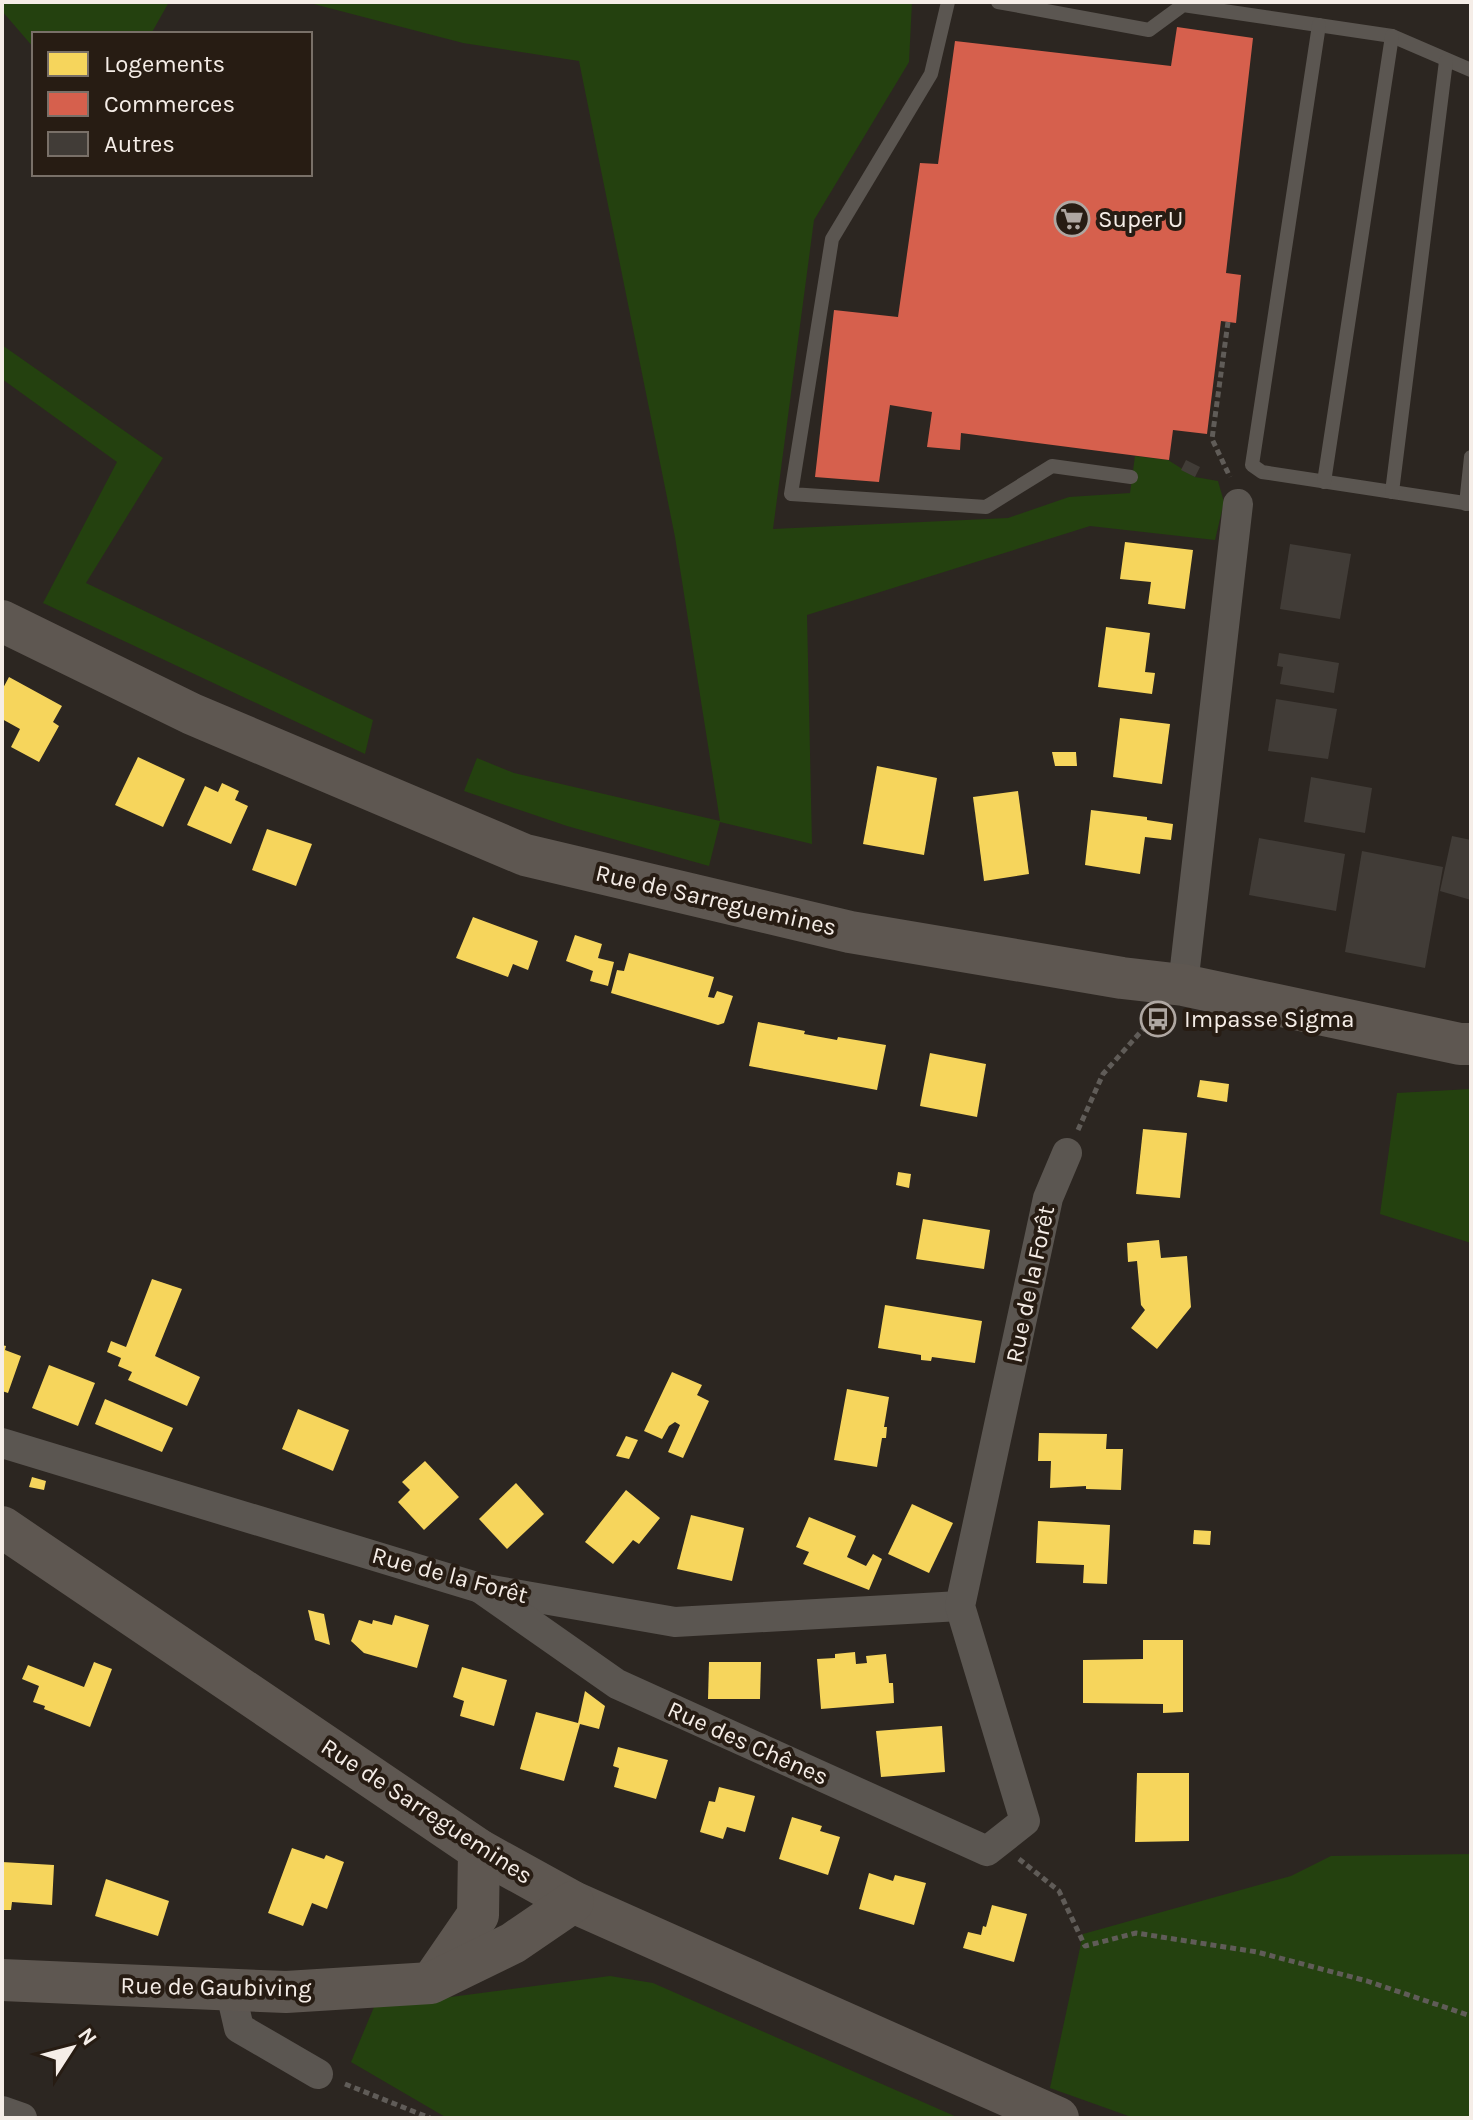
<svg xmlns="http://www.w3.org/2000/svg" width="1473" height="2120" font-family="Karla,sans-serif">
<rect width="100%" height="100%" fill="#2c2621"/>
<!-- green -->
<g fill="#24410f">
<polygon points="2,2 169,2 151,34 34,34 34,48 2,11"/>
<polygon points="306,2 912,2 909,62 814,220 773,529 1008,518 1069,497 1130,493 1135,456 1168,460 1195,477 1218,481 1224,502 1215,540 1090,526 807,615 812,844 720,822 709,866 567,826 464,791 477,758 514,773 720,821 675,537 579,61 463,43"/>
<polygon points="2,345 163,458 86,583 373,720 365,754 43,603 117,462 2,379"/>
<polygon points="1471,1089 1471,1243 1380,1214 1397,1093"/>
<polygon points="1471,1854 1471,2118 1134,2118 1050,2088 1083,1934 1291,1876 1331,1856"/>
<polygon points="610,1976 653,1983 959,2118 447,2118 351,2062 374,2007"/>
</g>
<!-- homes -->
<g fill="#f6d55c">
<polygon points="1125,542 1193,550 1185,609 1148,604 1151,582 1120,579"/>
<polygon points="1106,627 1150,633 1145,672 1155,673 1152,694 1098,687"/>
<polygon points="9,677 62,706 53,722 59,726 39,762 11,747 20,729 2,719 2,690"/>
<polygon points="1120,718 1170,724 1162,784 1113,777"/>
<polygon points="1052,752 1076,752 1077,766 1055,766"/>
<polygon points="138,757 185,779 163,827 115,805"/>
<polygon points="877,766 937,778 924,855 863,844"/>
<polygon points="222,783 239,791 235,800 248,806 231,844 187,825 205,786 218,792"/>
<polygon points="1018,791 1029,874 984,881 973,797"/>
<polygon points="1091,810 1147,817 1147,820 1173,824 1171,840 1145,837 1140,874 1085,865"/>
<polygon points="267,829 312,844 296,886 252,870"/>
<polygon points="473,917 538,941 528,970 513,964 508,977 456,958"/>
<polygon points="575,935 602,944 598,958 614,962 608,986 590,981 593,971 566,961"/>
<polygon points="629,953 714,977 708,997 714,998 717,991 733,996 724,1023 718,1025 611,993 617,970 624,971"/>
<polygon points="758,1022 805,1031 804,1034 837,1040 838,1037 886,1045 877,1090 749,1066"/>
<polygon points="930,1053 986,1064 977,1117 920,1106"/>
<polygon points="1200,1080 1229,1084 1227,1102 1197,1097"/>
<polygon points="1143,1129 1187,1133 1180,1198 1136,1194"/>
<polygon points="898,1172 911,1174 909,1188 896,1185"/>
<polygon points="923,1219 990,1230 984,1269 916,1259"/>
<polygon points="1159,1240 1161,1258 1187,1256 1191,1307 1157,1349 1131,1328 1145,1310 1141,1305 1137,1261 1128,1262 1127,1243"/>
<polygon points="152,1279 182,1289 155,1356 200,1377 187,1406 128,1380 132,1372 118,1366 121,1358 107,1352 111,1341 126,1347"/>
<polygon points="885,1305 982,1321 975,1363 932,1357 931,1361 921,1360 921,1355 878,1348"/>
<polygon points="2,1345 6,1346 5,1350 21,1356 8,1393 2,1391"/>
<polygon points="49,1365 95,1383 78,1426 32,1408"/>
<polygon points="672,1372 702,1385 697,1395 709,1401 683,1458 668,1452 680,1425 675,1422 669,1426 662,1439 644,1431"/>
<polygon points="847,1389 889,1397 884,1427 887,1427 886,1438 882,1438 877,1467 834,1460"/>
<polygon points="105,1399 173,1428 162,1452 95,1424"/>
<polygon points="298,1409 349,1430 333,1471 282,1449"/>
<polygon points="1039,1433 1107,1434 1106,1449 1123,1449 1121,1490 1086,1489 1086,1486 1050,1488 1051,1461 1038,1461"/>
<polygon points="626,1436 638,1440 629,1459 616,1456"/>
<polygon points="425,1461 459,1497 424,1530 398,1502 410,1490 402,1482"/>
<polygon points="32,1477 46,1481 44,1490 29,1487"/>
<polygon points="516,1483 544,1514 507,1549 479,1519"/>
<polygon points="626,1490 660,1518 639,1544 633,1540 613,1564 585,1542"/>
<polygon points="912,1504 953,1523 929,1573 888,1554"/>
<polygon points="691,1515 744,1528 732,1581 677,1569"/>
<polygon points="809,1517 856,1536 847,1557 866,1566 873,1554 882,1559 869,1590 803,1564 809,1552 796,1547"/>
<polygon points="1038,1521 1110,1525 1107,1584 1083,1583 1084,1565 1036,1563"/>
<polygon points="1194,1530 1211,1531 1210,1545 1193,1544"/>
<polygon points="308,1610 324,1614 330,1645 315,1640"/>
<polygon points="395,1615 429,1625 417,1668 364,1653 351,1641 359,1620 372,1624 373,1620 392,1625"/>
<polygon points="1143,1640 1183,1640 1183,1712 1163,1713 1163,1704 1083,1703 1083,1660 1143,1659"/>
<polygon points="855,1652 856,1664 867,1663 866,1656 886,1654 889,1683 893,1683 894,1703 821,1709 817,1659 835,1658 835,1654"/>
<polygon points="94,1662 112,1669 90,1727 44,1709 45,1706 33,1702 39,1686 22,1679 28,1665 84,1687"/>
<polygon points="709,1662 761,1662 760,1699 708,1699"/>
<polygon points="462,1667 507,1680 494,1726 460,1716 464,1701 453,1697"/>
<polygon points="585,1691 605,1706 599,1729 580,1724 564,1781 520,1769 536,1712 578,1723"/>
<polygon points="942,1726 945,1772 881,1777 876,1731"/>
<polygon points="618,1747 668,1760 656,1799 614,1787 619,1768 613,1766"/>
<polygon points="1137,1773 1189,1773 1189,1841 1135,1842"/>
<polygon points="719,1787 755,1796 745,1832 727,1827 723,1839 700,1832 709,1801 715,1802"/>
<polygon points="792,1817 822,1826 820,1831 840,1837 828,1875 779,1859"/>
<polygon points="292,1848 324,1859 326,1855 344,1862 327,1909 312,1903 303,1926 268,1913"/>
<polygon points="2,1862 54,1865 52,1905 12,1902 11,1910 2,1910"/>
<polygon points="869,1873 893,1881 895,1875 926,1883 914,1925 859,1909"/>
<polygon points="106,1879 169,1901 158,1936 95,1916"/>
<polygon points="992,1905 1027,1914 1014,1962 963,1948 968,1932 981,1935 983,1926 986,1927"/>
</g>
<!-- shops -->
<polygon fill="#d6604d" points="1177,27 1253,38 1226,273 1241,275 1236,323 1221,321 1207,434 1173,430 1169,460 961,433 960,450 927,447 932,412 890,405 879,482 815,477 834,310 898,317 920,163 938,164 955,41 1171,66"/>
<!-- building -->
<g fill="#413c37">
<polygon points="1186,460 1200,467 1195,477 1181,470"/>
<polygon points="1290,544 1351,554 1340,619 1280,609"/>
<polygon points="1279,653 1339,663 1334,693 1280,684 1283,667 1277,666"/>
<polygon points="1276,699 1337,709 1328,759 1268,751"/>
<polygon points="1311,777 1372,788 1365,833 1304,822"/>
<polygon points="1452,836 1471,840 1471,900 1440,891"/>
<polygon points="1259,838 1345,854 1336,911 1249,895"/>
<polygon points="1362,851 1443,867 1425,968 1345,952"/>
</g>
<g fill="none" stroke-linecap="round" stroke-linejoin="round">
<!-- path -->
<g stroke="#605c58" stroke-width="5" stroke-dasharray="6 4" stroke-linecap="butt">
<polyline points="1228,322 1212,439 1230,477"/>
<polyline points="1078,1130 1103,1074 1154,1017"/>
<polyline points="1019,1859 1059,1891 1085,1946 1136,1933 1257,1952 1367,1981 1471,2016"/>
<polyline points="345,2084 430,2118"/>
</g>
<!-- lane -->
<g stroke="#5b5651" stroke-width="14">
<polyline points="948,2 931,74 832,239 791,494 986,507 1052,466 1131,477"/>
<polyline points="998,2 1149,30 1183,5 1392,36 1471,70"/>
<polyline points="1319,25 1252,465 1262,472 1471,504"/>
<polyline points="1324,482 1392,36"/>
<polyline points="1392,492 1446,61"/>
<polyline points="1466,504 1471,457"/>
</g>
<!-- street -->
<g stroke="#5b5651" stroke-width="30">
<polyline points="1183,985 1238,504"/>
<polyline points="2,1443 480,1588 675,1622 960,1606"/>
<polyline points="480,1588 617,1684 987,1851 1025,1821 960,1606 1048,1198 1067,1153"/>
<polyline points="230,1989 239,2028 318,2074"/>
<polyline points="2,2111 22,2118"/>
</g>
<!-- secondary -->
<g stroke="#5e5751" stroke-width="42">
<polyline points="2,621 192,714 525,855 850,932 1122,978 1183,985 1460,1044 1471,1044"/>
<polyline points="2,1527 479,1850 573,1902 1058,2118"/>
<polyline points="434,1979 478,1915 479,1850"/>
<polyline points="2,1980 286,1992 431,1983 513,1943 573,1902"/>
</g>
</g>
<!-- icons -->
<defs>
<g id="supermarket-ring" transform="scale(1.8)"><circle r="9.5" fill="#271c13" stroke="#afa7a2" stroke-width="1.5"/><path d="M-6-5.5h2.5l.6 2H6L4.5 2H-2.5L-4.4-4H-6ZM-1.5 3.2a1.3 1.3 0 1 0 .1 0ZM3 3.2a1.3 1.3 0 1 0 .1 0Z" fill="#afa7a2"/></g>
<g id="bus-ring" transform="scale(1.8)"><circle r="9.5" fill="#271c13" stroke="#afa7a2" stroke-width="1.5"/><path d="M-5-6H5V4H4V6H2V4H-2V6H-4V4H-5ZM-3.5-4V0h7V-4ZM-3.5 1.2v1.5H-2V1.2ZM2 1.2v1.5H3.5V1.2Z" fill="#afa7a2"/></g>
</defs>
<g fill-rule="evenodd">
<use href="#supermarket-ring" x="1072" y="219"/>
<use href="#bus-ring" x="1158" y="1019"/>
</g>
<g text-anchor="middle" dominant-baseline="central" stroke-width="8" stroke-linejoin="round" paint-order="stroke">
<!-- poi labels -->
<g font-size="24" fill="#f5ede7" stroke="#271c13" text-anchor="start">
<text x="1098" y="219">Super U</text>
<text x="1184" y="1019">Impasse Sigma</text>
</g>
<!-- street labels -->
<g font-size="24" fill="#f5ede7" stroke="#271c13">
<text transform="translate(716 900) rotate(13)">Rue de Sarreguemines</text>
<text transform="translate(1030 1284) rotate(-78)">Rue de la Forêt</text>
<text transform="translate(450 1575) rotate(15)">Rue de la Forêt</text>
<text transform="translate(748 1743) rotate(24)">Rue des Chênes</text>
<text transform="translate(427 1811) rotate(33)">Rue de Sarreguemines</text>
<text transform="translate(216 1987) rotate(1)">Rue de Gaubiving</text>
</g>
</g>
<!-- border -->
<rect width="1473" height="2120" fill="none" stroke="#f5ede7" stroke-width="8"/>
<!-- legend -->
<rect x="32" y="32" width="280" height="144" fill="#271c13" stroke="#797068" stroke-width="2"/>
<rect x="48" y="52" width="40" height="24" fill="#f6d55c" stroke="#797068" stroke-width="2"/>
<text x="104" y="72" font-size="24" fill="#f5ede7">Logements</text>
<rect x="48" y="92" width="40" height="24" fill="#d6604d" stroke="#797068" stroke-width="2"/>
<text x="104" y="112" font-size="24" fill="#f5ede7">Commerces</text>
<rect x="48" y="132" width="40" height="24" fill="#413c37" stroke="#797068" stroke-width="2"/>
<text x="104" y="152" font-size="24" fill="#f5ede7">Autres</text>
<!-- north arrow -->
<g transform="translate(72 2048) rotate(54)" stroke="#271c13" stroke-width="6" paint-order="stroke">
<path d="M0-6L14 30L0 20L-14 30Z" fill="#f5ede7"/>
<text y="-12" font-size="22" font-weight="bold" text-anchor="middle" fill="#f5ede7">N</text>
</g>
</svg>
